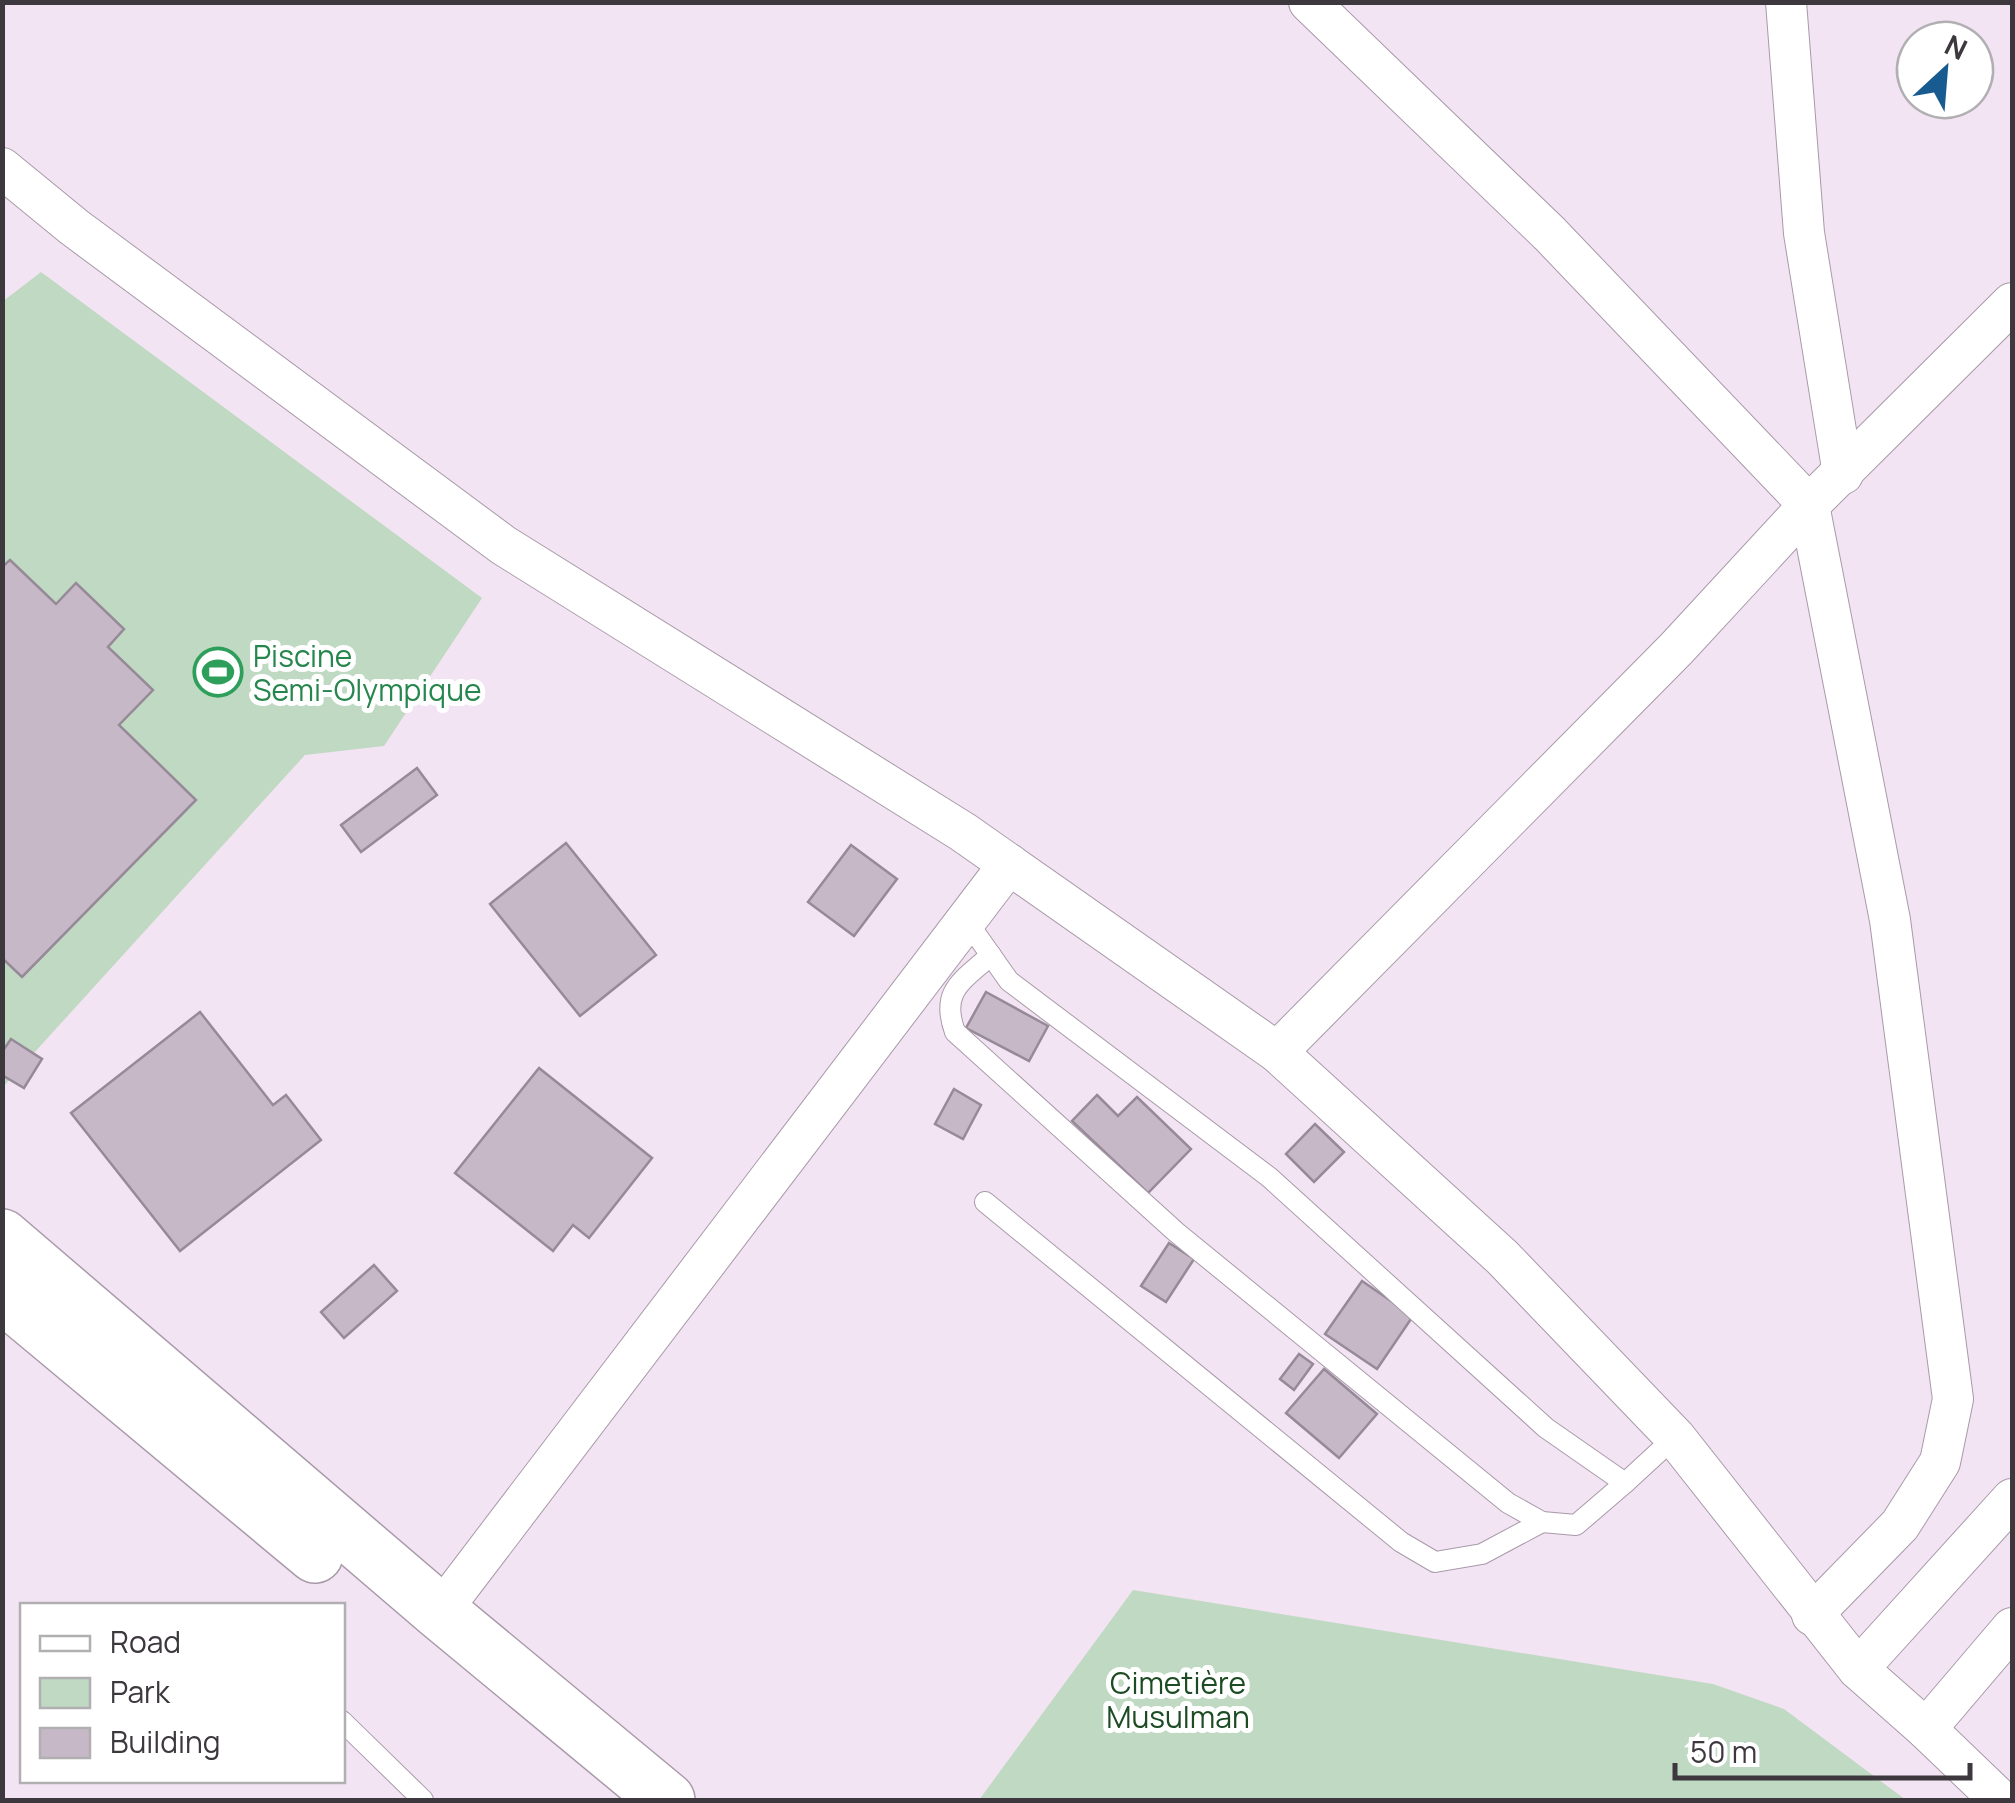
<svg xmlns="http://www.w3.org/2000/svg" width="2015" height="1803" font-family="Manrope,sans-serif">
<rect width="100%" height="100%" fill="#f3e4f3"/>
<!-- green -->
<g fill="#c0d9c2">
<polygon points="41,272 482,598 384,746 305,755 3,1087 2,302"/>
<polygon points="1133,1590 1713,1684 1784,1709 1906,1800 979,1800"/>
</g>
<!-- building -->
<g fill="#c6b8c7" stroke="#978a98" stroke-width="2.5">
<polygon points="10,560 56,604 76,583 124,629 108,647 153,690 119,725 196,800 22,977 2,958 2,567"/>
<polygon points="417,768 437,795 361,852 341,825"/>
<polygon points="566,843 656,955 580,1016 490,904"/>
<polygon points="851,845 897,879 854,936 808,902"/>
<polygon points="986,992 1048,1026 1029,1061 966,1028"/>
<polygon points="200,1012 273,1105 286,1095 321,1140 180,1251 71,1113"/>
<polygon points="11,1039 42,1059 24,1088 2,1075 2,1052"/>
<polygon points="539,1068 652,1158 589,1238 573,1225 553,1251 455,1173"/>
<polygon points="954,1089 981,1105 963,1139 935,1124"/>
<polygon points="1097,1095 1118,1116 1137,1097 1191,1149 1148,1193 1072,1121"/>
<polygon points="1315,1124 1344,1152 1314,1182 1286,1154"/>
<polygon points="1169,1243 1194,1259 1166,1302 1141,1286"/>
<polygon points="374,1265 397,1291 344,1338 321,1312"/>
<polygon points="1362,1281 1413,1316 1377,1369 1325,1334"/>
<polygon points="1299,1354 1313,1364 1294,1390 1280,1379"/>
<polygon points="1324,1369 1377,1414 1339,1458 1286,1413"/>
</g>
<g fill="none" stroke-linecap="round" stroke-linejoin="round">
<!-- service casing -->
<g stroke="#a89aa9" stroke-width="22">
<g id="service">
<polyline points="966,920 1009,981 1269,1177 1546,1428 1625,1483 1675,1437"/>
<path d="M991 955C962 981 940 991 955 1032L1176 1232 1508 1503 1542 1522 1576 1525 1625 1483"/>
<polyline points="985,1202 1401,1542 1435,1562 1482,1554 1542,1522"/>
<polyline points="342,1721 423,1800"/>
</g>
</g>
<!-- minor casing -->
<g stroke="#a89aa9" stroke-width="42">
<g id="minor">
<polyline points="1309,2 1550,234 1809,505 1890,920 1953,1399 1940,1462 1900,1525 1812,1615"/>
<polyline points="1786,2 1804,233 1843,474"/>
<polyline points="2,168 74,227 503,545 963,832 1277,1052 1502,1257 1675,1437 1858,1669 1926,1729 2000,1800"/>
<polyline points="1277,1052 1676,649 1809,505 2012,303"/>
<polyline points="440,1612 1009,864"/>
<polyline points="1858,1669 2012,1499"/>
<polyline points="1926,1729 2012,1628"/>
</g>
</g>
<!-- trunk casing -->
<g stroke="#a89aa9" stroke-width="58">
<g id="trunk">
<polyline points="2,1237 440,1612 667,1800"/>
<polyline points="2,1294 315,1555"/>
</g>
</g>
<!-- service -->
<use href="#service" stroke="#fff" stroke-width="20"/>
<!-- minor -->
<use href="#minor" stroke="#fff" stroke-width="40"/>
<!-- trunk -->
<use href="#trunk" stroke="#fff" stroke-width="55"/>
</g>
<!-- icons -->
<defs>
<g id="stadium-ring" transform="scale(2.5)"><circle r="9.5" fill="#fff" stroke="#2e9e5b" stroke-width="1.5"/><path d="M0-5a6.5 5 0 1 0 0 10a6.5 5 0 1 0 0-10ZM-3.5-1.8h7v3.6h-7Z" fill="#2e9e5b"/></g>
</defs>
<g fill-rule="evenodd">
<use href="#stadium-ring" x="218" y="672"/>
</g>
<g text-anchor="middle" dominant-baseline="central" stroke-width="10" stroke-linejoin="round" paint-order="stroke">
<!-- leisure labels -->
<g font-size="30" fill="#27864d" stroke="#fff" text-anchor="start">
<text x="253" y="655">Piscine<tspan x="253" dy="34">Semi-Olympique</tspan></text>
</g>
<!-- park labels -->
<g font-size="30" fill="#1d4c24" stroke="#fff">
<text x="1178" y="1682">Cimetière<tspan x="1178" dy="34">Musulman</tspan></text>
</g>
</g>
<!-- border -->
<rect width="2015" height="1803" fill="none" stroke="#3d383e" stroke-width="10"/>
<!-- legend -->
<rect x="20" y="1603" width="325" height="180" fill="#ffffff" stroke="#b1afb2" stroke-width="2.5"/>
<rect x="40" y="1636" width="50" height="15" fill="#ffffff" stroke="#b1afb2" stroke-width="2.5"/>
<text x="110" y="1653" font-size="30" fill="#3d383e">Road</text>
<rect x="40" y="1678" width="50" height="30" fill="#c0d9c2" stroke="#b1afb2" stroke-width="2.5"/>
<text x="110" y="1703" font-size="30" fill="#3d383e">Park</text>
<rect x="40" y="1728" width="50" height="30" fill="#c6b8c7" stroke="#b1afb2" stroke-width="2.5"/>
<text x="110" y="1753" font-size="30" fill="#3d383e">Building</text>
<!-- north arrow -->
<g transform="translate(1945 70) rotate(26)"><circle r="48" fill="#ffffff" stroke="#b1afb2" stroke-width="2.5"/>
<path d="M0-8L18 38L0 25L-18 38Z" fill="#185b90"/>
<text y="-15" font-size="28" font-weight="bold" text-anchor="middle" fill="#3d383e">N</text>
</g>
<!-- scale -->
<path d="M1675 1763v15h295v-15" fill="none" stroke="#3d383e" stroke-width="5"/>
<text x="1690" y="1763" font-size="30" fill="#3d383e" stroke="#ffffff" stroke-width="8" paint-order="stroke">50 m</text>
</svg>
